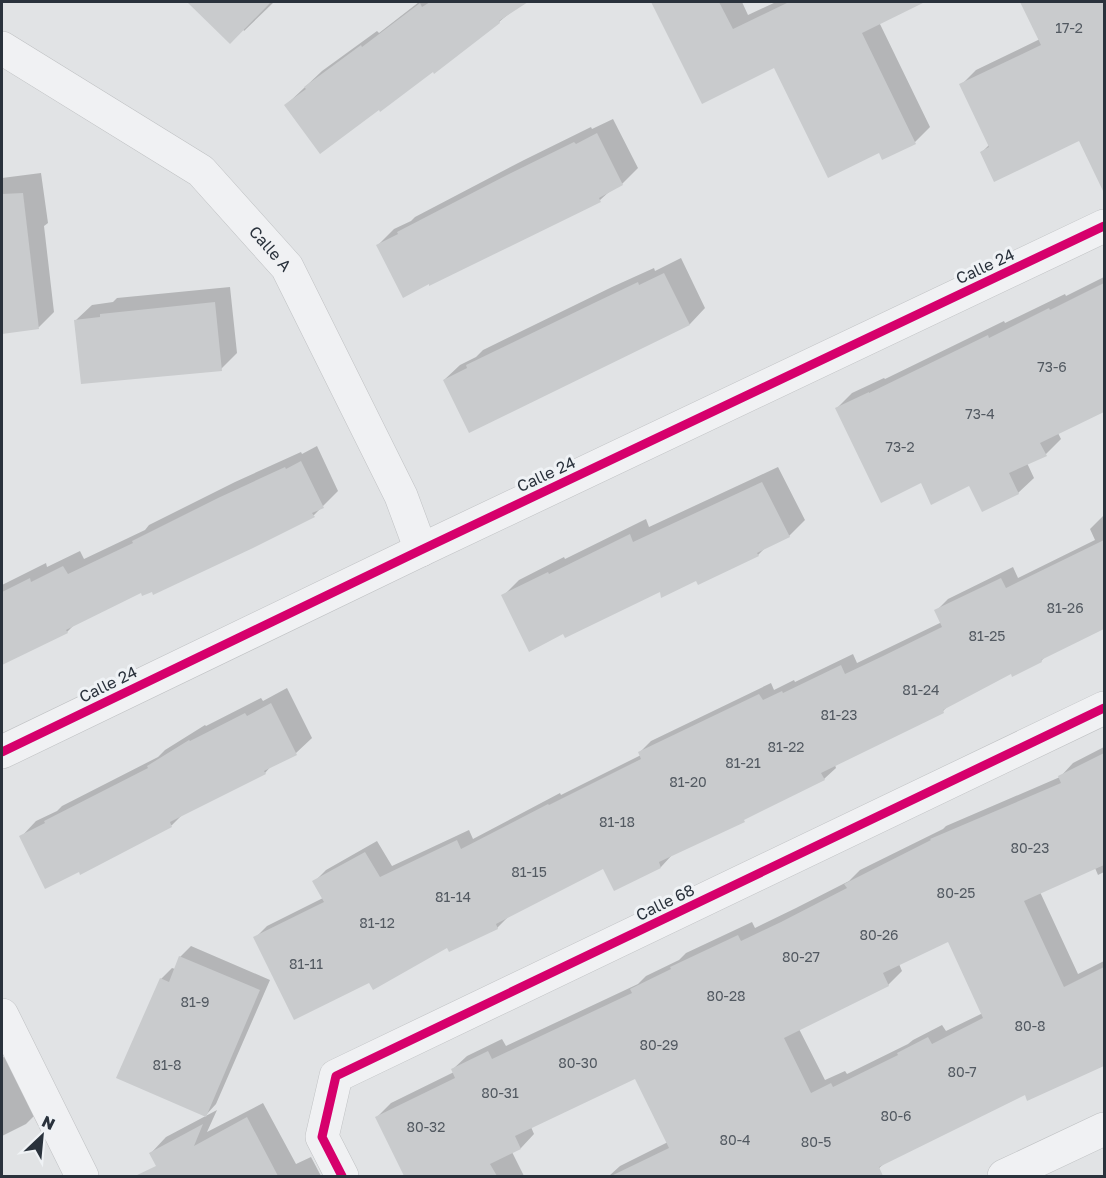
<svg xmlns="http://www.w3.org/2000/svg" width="1106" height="1178" font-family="'Golos Text',sans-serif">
<rect width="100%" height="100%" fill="#e1e3e5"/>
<!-- shadow -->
<g fill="#0003" fill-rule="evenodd">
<polygon points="189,2 274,2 244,31 243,29 230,42"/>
<polygon points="419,2 523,2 499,22 286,105 322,71 377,31 379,33"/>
<polygon points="653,2 742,2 748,15 776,2 921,2 879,22 930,127 915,142 880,151 774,66 703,102"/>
<polygon points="1022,2 1104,2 1104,153 1090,159 1080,139 982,152 990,144 961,85 976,70 1040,39"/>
<polygon points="613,119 638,168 622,184 610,191 600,200 535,233 378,245 394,229 411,221 415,217 524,160 591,127 592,129"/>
<polygon points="41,173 48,223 44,226 54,312 39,327 2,332 2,178"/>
<polygon points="681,258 705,308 690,324 444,380 460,365 476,357 483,350 612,287 654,268 655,271"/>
<polygon points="1104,277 1104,405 1090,412 1058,433 1061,439 1046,454 1027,463 1034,478 1018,493 970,484 921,481 837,408 852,393 884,378 885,379 1004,321 1005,323 1065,294 1066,296"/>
<polygon points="230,287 237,353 221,369 76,320 92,305 113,302 117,298"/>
<polygon points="317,446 338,491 314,515 253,546 153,589 142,591 75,624 67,632 2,663 2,585 46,563 47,567 80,551 84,559 145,530 149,525 235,482 301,452 302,454"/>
<polygon points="778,467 805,520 789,536 765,548 758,555 697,579 661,590 563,633 503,596 519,580 564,557 565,559 646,519 649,527"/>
<polygon points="1104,515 1104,628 1046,656 1041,661 1012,672 950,704 943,711 835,765 836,768 824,779 672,855 661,867 615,889 604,867 509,916 497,928 448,946 370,981 255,938 267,926 323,898 314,882 326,870 377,841 392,866 469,830 473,839 560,793 561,795 641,755 640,752 651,741 771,683 774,690 794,680 795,682 853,654 857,663 942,622 936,611 948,599 1013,567 1018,578 1095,540 1090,529"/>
<polygon points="287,688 312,738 296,753 272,765 265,773 184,813 172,825 81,873 79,870 21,837 36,821 57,811 62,806 158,757 165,750 205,725 206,726 261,698 263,701"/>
<path d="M1104 747V872L1098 875 1095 868 1040 892 1078 974 1104 961V1058L1093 1069 1026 1093 886 1162 870 1176H609L620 1166 668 1142 636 1077 531 1127 534 1134 521 1148 512 1152 524 1176H405L377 1117 391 1103 454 1072 453 1069 467 1056 502 1039 506 1046 638 984 646 976 679 960 686 953 752 922 755 928 796 908 849 881 860 870 943 829 946 826 1060 777 1073 763ZM949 940 983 1013 946 1031 942 1025 913 1040 908 1044 847 1074 845 1071 825 1080 799 1029 888 985 902 971 899 964Z"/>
<polygon points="191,946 270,980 216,1104 206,1115 161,979 172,968 175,969 180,957"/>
<polygon points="13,1052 42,1108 26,1124 2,1136 2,1058"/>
<polygon points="263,1103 296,1164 311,1157 321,1176 163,1176 151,1153 166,1137 217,1110 207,1132"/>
</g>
<!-- building -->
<g fill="#c9cbcd" fill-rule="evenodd">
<polygon points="187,2 271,2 230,44"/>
<polygon points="430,2 528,2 499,21 500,23 434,74 433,72 380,112 379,110 320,154 284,105 306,89 304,87 361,45 362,47 420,3 422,7"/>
<polygon points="651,2 719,2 733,29 789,2 925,2 862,33 916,144 882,160 879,153 828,178 774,68 702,104"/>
<polygon points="1020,2 1104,2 1104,193 1079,141 994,182 980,152 989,147 959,84 1041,45"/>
<polygon points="597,133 623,185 599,198 601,202 429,286 429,284 403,298 376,245 398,234 397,232 507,175 574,142 576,144"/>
<polygon points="23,193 39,329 2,334 2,194"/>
<polygon points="664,273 690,325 469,433 443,380 467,368 466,365 594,303 638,282 639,285"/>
<polygon points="1104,283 1104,412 1040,443 1047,456 1009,473 1019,494 982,512 969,486 931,505 921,483 881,503 835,408 869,392 869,393 988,335 989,338 1049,308 1050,310"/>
<polygon points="215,302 222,371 81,384 74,320 100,317 100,314"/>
<polygon points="301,461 324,508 312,513 315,517 253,548 153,595 152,592 142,596 141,593 66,630 68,633 2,665 2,592 30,578 31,582 63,566 68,574 133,543 132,541 218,498 285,467 286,469"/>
<polygon points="762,482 790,537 757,553 759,556 698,585 696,581 661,598 660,592 565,638 563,634 529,652 501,595 548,572 549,574 630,534 633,542"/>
<polygon points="1104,540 1104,629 1041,660 1042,662 1012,677 1011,674 943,710 944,713 821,773 825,780 744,820 745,822 659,862 661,868 614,891 603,869 496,924 498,929 449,952 447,948 373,990 369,983 294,1020 253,937 324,902 312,881 365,852 380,877 457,840 461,849 548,804 549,805 641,759 638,752 759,694 763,700 782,691 783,693 841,665 845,674 883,656 942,627 934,610 1001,578 1006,588"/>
<polygon points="271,703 297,755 264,771 266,774 170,822 172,827 80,875 79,872 45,889 19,836 45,823 44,821 148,768 147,766 189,740 190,741 245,713 247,716"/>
<path d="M1104 753V865L1024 901 1064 987 1104 967V1066L1027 1101 1025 1095 879 1167 883 1176H611L669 1148 635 1079 515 1136 521 1149 490 1164 497 1176H404L375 1117 455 1078 451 1069 488 1051 492 1059 632 993 630 989 671 969 670 967 738 935 741 941 781 922 847 888 844 884 931 840 930 839 1061 783 1058 776ZM948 942 983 1018 932 1044 928 1037 897 1053 898 1055 833 1087 831 1083 811 1093 784 1038 889 986 883 973Z"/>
<polygon points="179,956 260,990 206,1117 116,1078 160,978 169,982"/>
<polygon points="247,1117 278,1176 135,1176 156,1166 149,1153 203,1124 194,1146"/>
</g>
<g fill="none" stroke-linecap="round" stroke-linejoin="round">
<!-- minor casing -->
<g stroke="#bfc1c3" stroke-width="34">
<g id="minor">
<path id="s1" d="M2 48 201 171 287 267 401 496 421 550"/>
<polyline points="2,752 421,550 1104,226"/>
<polyline points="342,1176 322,1137 336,1076 1104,708"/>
<polyline points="1004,1176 1104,1129"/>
</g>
</g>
<!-- tertiary casing -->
<g stroke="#bfc1c3" stroke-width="34">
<polyline id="tertiary" points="2,1015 82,1176"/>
</g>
<!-- minor -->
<use href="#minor" stroke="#f0f1f3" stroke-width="33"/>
<!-- tertiary -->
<use href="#tertiary" stroke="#f0f1f3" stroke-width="33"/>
<!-- cycleway casing -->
<g stroke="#eff2f5" stroke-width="13">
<g id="cycleway">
<polyline points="2,752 421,550 1104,226"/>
<polyline points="342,1176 322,1137 336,1076 1104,708"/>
</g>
</g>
<!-- cycleway -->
<use href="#cycleway" stroke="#d6006c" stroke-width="9"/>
</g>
<g text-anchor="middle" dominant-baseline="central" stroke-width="6" stroke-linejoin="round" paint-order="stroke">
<!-- number labels -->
<g font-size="14" fill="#525961">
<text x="1069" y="27">17-2</text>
<text x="1052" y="366">73-6</text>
<text x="980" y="413">73-4</text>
<text x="900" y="446">73-2</text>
<text x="1065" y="607">81-26</text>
<text x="987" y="635">81-25</text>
<text x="921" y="689">81-24</text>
<text x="839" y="714">81-23</text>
<text x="786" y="746">81-22</text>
<text x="743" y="762">81-21</text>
<text x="688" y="781">81-20</text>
<text x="617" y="821">81-18</text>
<text x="1030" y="847">80-23</text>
<text x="529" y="871">81-15</text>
<text x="956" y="892">80-25</text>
<text x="453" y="896">81-14</text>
<text x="377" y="922">81-12</text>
<text x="879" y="934">80-26</text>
<text x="801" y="956">80-27</text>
<text x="306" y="963">81-11</text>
<text x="726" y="995">80-28</text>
<text x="195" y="1001">81-9</text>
<text x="1030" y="1025">80-8</text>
<text x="659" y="1044">80-29</text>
<text x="578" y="1062">80-30</text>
<text x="167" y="1064">81-8</text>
<text x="962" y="1071">80-7</text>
<text x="500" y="1092">80-31</text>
<text x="896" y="1115">80-6</text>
<text x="426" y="1126">80-32</text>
<text x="735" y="1139">80-4</text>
<text x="816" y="1141">80-5</text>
</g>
<!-- street labels -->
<g font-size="16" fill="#2a323c" stroke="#eff2f5">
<text stroke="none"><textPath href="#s1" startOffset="338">Calle A</textPath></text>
<text transform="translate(985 266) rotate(-25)">Calle 24</text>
<text transform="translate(546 474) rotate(-25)">Calle 24</text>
<text transform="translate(108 684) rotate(-26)">Calle 24</text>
<text transform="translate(665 902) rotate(-26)">Calle 68</text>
</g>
</g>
<!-- border -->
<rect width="1106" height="1178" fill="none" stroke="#2a323c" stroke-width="6"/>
<!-- north arrow -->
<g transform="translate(42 1136) rotate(26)" stroke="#eff2f5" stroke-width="4.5" paint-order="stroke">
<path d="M0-4.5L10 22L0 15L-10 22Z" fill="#2a323c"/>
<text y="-9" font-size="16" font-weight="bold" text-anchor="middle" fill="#2a323c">N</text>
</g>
</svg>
